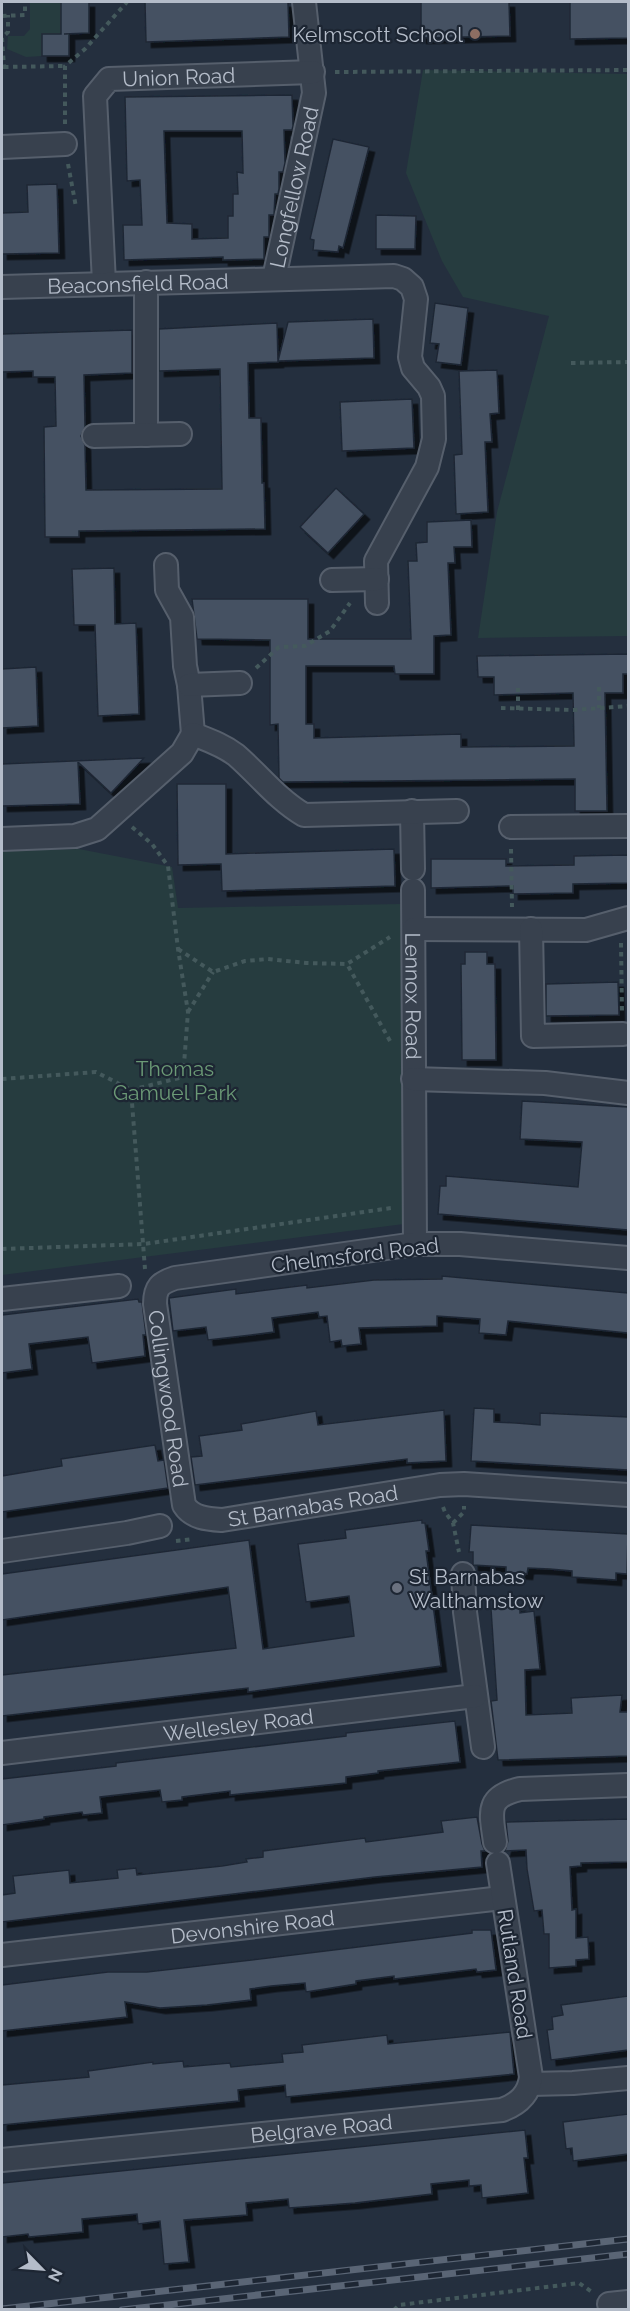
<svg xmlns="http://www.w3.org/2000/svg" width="630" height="2311" font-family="Raleway,sans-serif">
<defs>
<filter id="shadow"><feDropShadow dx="5.5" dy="5.5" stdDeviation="0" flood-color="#0009"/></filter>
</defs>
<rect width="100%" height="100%" fill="#242f3e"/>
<!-- green -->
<g fill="#263c3f">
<polygon points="30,2 61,2 62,34 42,34 42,56 26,57 7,49 8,36 24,36 30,29"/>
<polygon points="423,70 628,74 628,636 478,638 497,512 549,316 463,297 442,261 406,173"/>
<polygon points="79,849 172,867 178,908 401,904 405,930 404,1224 2,1275 2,851"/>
</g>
<!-- building -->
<g fill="#455162" stroke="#1f2835" stroke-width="1.5" fill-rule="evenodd" filter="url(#shadow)">
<polygon points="61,2 89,2 89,33 64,34 69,34 69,56 42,56 42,34 61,34"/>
<polygon points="145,2 288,2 289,37 146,42"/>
<polygon points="421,2 509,2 510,36 421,38"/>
<polygon points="570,2 628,2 628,38 570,39"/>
<path d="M292 95 293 126 292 130H284L285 163 283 172H279V189L278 194H275L274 215H269V237H264V259L223 260V257L124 260 123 225H142L140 180 127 181 125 97ZM164 131H242L243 173 237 172 238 194H233V216H228V238L192 239V224L167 223Z"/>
<polygon points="333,139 369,147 343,248 339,246 338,252 313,250 314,240 310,239"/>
<polygon points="57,184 59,253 2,254 2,213 28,212 27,185"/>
<polygon points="376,215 416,216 415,249 376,249"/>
<polygon points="435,303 468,308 461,365 436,362 439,344 430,343"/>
<polygon points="373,319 374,358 278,361 288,322"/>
<polygon points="277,323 278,362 248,363 249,418 261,418 262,483 264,483 265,529 79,531 79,537 45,537 44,427 56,426 55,377 33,377 33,371 2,372 2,334 132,330 132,373 84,375 85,427 81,436 85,445 86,490 222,489 220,369 159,371 159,329"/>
<polygon points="497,370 499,413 490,414 492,442 485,442 488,512 456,514 454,455 462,454 459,371"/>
<polygon points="412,399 414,448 342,451 340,402"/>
<polygon points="336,488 364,514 328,553 300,527"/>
<polygon points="471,520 472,547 454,547 455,563 448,563 451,635 434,636 434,674 395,674 394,666 306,666 306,724 314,724 314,738 461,734 461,747 574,746 573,693 494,695 494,677 478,677 477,656 628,654 628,674 623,674 623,693 605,693 607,811 575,811 575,779 283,782 279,778 278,724 270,725 270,640 197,639 192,599 308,599 308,639 411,639 408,561 417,561 416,543 427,542 427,522"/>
<polygon points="114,568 115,624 136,623 139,714 98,716 95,625 74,625 72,569"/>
<polygon points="36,667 38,726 2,728 2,669"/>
<polygon points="144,758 111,793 78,762 80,804 2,806 2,764"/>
<polygon points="177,784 226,784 226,854 394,849 395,886 222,891 221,864 178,865"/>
<polygon points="628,855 628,883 573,884 573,893 513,894 513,886 431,888 431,859 506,859 506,866 574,865 574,856"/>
<polygon points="465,952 487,952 487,964 495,964 496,1060 462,1060 461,964 465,964"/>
<polygon points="618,982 619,1015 546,1016 546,984"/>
<polygon points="522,1101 628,1107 628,1230 438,1214 440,1186 446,1186 446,1176 578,1187 582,1142 520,1139"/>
<polygon points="442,1276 628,1293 628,1333 508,1321 506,1335 479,1333 480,1319 437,1316 437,1326 359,1328 361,1344 342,1346 341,1340 330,1342 327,1316 319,1317 318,1312 272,1318 274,1332 251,1335 208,1340 206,1327 173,1331 169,1298 236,1289 236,1294 307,1285 307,1288 374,1280 442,1279"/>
<polygon points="138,1299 139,1302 142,1302 146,1335 143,1335 145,1356 92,1363 88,1337 29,1344 32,1369 2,1373 2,1315"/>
<polygon points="474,1408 494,1409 494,1422 516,1423 540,1425 540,1413 628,1417 628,1470 471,1461"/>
<polygon points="444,1410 446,1461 407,1463 407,1459 195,1485 191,1457 202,1456 199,1436 242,1430 241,1424 316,1411 318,1425"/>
<polygon points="155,1445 158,1461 164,1460 168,1488 2,1512 2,1476 62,1466 61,1459"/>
<polygon points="422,1520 422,1523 425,1523 429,1551 426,1551 441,1666 248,1692 248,1688 2,1716 2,1675 236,1648 228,1587 2,1620 2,1574 249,1540 263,1649 354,1636 349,1596 306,1602 298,1544 346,1538 345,1530"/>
<polygon points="471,1525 628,1534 627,1574 616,1573 616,1580 572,1577 572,1571 550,1569 528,1568 527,1574 506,1572 506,1567 473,1565 473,1552 469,1552"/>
<polygon points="520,1606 520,1613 534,1611 540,1669 525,1670 526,1715 572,1713 571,1698 622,1695 620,1712 628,1712 628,1756 498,1760 491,1701 497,1700 491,1609"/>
<polygon points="455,1721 460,1762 378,1771 378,1773 346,1777 346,1783 230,1795 230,1791 182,1797 182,1800 162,1802 160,1790 100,1797 102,1813 83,1815 82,1812 44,1817 44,1819 2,1825 2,1779 116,1766 116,1763 346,1736 346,1733"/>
<polygon points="477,1817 482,1844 485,1851 481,1851 482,1867 375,1877 2,1922 2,1895 15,1893 13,1876 69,1870 70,1883 118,1878 117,1870 136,1868 137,1875 222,1866 247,1862 246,1859 263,1857 263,1851 365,1838 366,1842 443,1832 441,1821"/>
<polygon points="628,1819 628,1862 581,1863 581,1866 570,1867 572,1910 576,1909 576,1938 588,1937 589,1959 576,1960 576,1966 549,1968 549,1934 544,1934 542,1910 534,1911 527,1869 526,1850 505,1851 508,1841 506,1822"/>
<polygon points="472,1930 491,1930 496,1970 477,1972 476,1969 394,1979 394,1976 356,1981 356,1984 306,1992 305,1983 271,1986 250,1989 251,2000 207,2005 160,2008 125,2002 127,2017 2,2031 2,1985 108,1972 147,1972 268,1958 472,1933"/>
<polygon points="628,1996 628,2050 551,2060 547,2030 553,2029 552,2017 563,2015 561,2005"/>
<polygon points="510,2032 514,2074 286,2097 285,2085 238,2090 239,2101 2,2125 2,2085 89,2077 88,2071 153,2062 153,2064 183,2061 184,2067 230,2063 231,2067 283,2062 282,2054 303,2052 302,2045 387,2035 388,2044"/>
<polygon points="628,2114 628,2154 573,2161 572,2148 566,2149 563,2122"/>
<polygon points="525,2130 528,2158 524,2158 528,2193 482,2198 481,2185 469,2186 469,2180 431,2184 432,2194 355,2203 289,2208 288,2199 246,2203 247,2215 184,2220 189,2262 164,2264 160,2221 138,2224 137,2214 82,2219 83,2232 29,2237 28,2234 2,2237 2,2183"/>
</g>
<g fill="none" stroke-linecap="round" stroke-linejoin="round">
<!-- minor casing -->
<g stroke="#565f6c" stroke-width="26">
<g id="minor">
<polyline points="2,147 65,144"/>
<path id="s1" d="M274 278 314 93 304 2"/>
<polyline points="146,282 146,435"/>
<path id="s2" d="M104 283 95 96 109 79 313 72"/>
<path id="s3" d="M2 287 394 276 403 279 412 287 416 299 410 357 413 368 429 387 433 396 434 439 427 467 376 561 377 603"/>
<polyline points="94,436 180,434"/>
<polyline points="166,565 167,590 182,617 185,666 189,685 193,734"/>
<polyline points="332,580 377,579"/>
<polyline points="189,685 240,683"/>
<polyline points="412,811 413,869"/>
<polyline points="511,827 628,826"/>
<path d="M2 839 75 836 97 829 182 753 193 734C208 740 223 745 236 755 259 775 278 800 304 815L457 811"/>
<path id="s4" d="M413 890 415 1244"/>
<polyline points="414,929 586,930 628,918"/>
<polyline points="531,929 533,1036 623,1034"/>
<polyline points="413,1079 545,1083 628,1093"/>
<path id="s5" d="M628 1258 460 1244H415L175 1278C160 1283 155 1287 155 1304L184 1505C192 1518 208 1519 222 1520L440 1485 464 1484 628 1495"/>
<polyline points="2,1299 119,1286"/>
<polyline points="2,1551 127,1533 160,1526"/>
<polyline points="463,1574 465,1612 483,1747"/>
<path id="s6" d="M2 1753 475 1696"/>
<path d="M495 1842C491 1813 485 1797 520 1789L628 1785"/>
<path id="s7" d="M2 1955 502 1898"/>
<polyline points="530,2084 573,2083 628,2078"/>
<path id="s8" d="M2 2160 502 2110C518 2104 529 2095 531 2077L498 1863"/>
<polyline points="609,2304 628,2302"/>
</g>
</g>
<!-- path -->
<g stroke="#44595c" stroke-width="4" stroke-dasharray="4.5 4.5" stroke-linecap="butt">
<polyline points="2,16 25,15 25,2"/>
<polyline points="2,67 4,67 2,38 8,32 8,15"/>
<polyline points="4,67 65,66"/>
<polyline points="335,72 628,70"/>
<polyline points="65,124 65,66 85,49 127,2"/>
<polyline points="68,164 76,207"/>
<polyline points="571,363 628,362"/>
<polyline points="256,668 279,647 305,646 330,631 350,603"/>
<polyline points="599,687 599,708"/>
<polyline points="501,708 573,710 628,706"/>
<polyline points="518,710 518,688"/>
<polyline points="132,827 152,844 168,866 178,949 188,1012 183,1077 131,1090 145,1269"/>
<polyline points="511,849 512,907"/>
<polyline points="621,943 622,1013"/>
<polyline points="178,949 213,972 245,961 268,959 306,963 347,964"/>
<polyline points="188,1012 213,972"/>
<polyline points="390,1041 347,964 390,937"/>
<polyline points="2,1079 96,1072 131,1090"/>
<polyline points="2,1249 144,1244 391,1208"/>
<polyline points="443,1507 445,1512 453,1523 459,1552"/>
<polyline points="453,1523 464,1512 464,1506"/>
<polyline points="176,1541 193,1539"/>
<polyline points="394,2310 399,2305 579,2283 592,2292"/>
</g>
<!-- minor -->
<use href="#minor" stroke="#38414e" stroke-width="22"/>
<!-- rail casing -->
<g stroke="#5a6575" stroke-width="7">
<g id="rail">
<polyline points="2,2309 628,2239"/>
<polyline points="122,2310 628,2254"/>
</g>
</g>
<!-- rail -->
<use href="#rail" stroke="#1d2633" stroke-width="4.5" stroke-dasharray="14" stroke-linecap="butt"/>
</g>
<!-- markers -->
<circle fill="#8d6e63" stroke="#1d2633" stroke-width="2" cx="475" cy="34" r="6"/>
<circle fill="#6b7280" stroke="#1d2633" stroke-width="2" cx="397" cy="1588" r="6"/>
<g text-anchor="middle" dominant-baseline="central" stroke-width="4.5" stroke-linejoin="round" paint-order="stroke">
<!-- poi labels -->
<g font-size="21" fill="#b4bcc9" stroke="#1d2633" text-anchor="end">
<text x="463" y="34">Kelmscott School</text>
<text x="409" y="1576" text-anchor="start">St Barnabas<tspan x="409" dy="24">Walthamstow</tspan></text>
</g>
<!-- street labels -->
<g font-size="21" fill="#b4bcc9" stroke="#1d2633">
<text stroke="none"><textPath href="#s2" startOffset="279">Union Road</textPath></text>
<text stroke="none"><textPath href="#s1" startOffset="93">Longfellow Road</textPath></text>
<text stroke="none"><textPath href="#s3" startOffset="136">Beaconsfield Road</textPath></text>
<text stroke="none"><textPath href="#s4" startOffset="106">Lennox Road</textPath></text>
<text transform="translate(355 1255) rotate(-7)">Chelmsford Road</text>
<text stroke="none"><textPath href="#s5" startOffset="588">Collingwood Road</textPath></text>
<text stroke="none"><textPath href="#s5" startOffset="830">St Barnabas Road</textPath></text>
<text stroke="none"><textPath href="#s6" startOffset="238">Wellesley Road</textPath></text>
<text stroke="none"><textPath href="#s7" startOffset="252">Devonshire Road</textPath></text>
<text transform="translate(515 1974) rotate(81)">Rutland Road</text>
<text stroke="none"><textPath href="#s8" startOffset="321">Belgrave Road</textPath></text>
</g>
<!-- park labels -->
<g font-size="21" fill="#6b9a76" stroke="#1d2633">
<text x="175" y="1068">Thomas<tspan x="175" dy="24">Gamuel Park</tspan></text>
</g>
</g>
<!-- border -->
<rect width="630" height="2311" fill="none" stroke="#b4bcc9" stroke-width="6"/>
<!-- north arrow -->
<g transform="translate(42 2269) rotate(115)" stroke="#1d2633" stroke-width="4.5" paint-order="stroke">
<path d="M0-4.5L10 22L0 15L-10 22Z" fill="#b4bcc9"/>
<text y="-9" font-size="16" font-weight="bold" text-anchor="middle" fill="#b4bcc9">N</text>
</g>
</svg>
